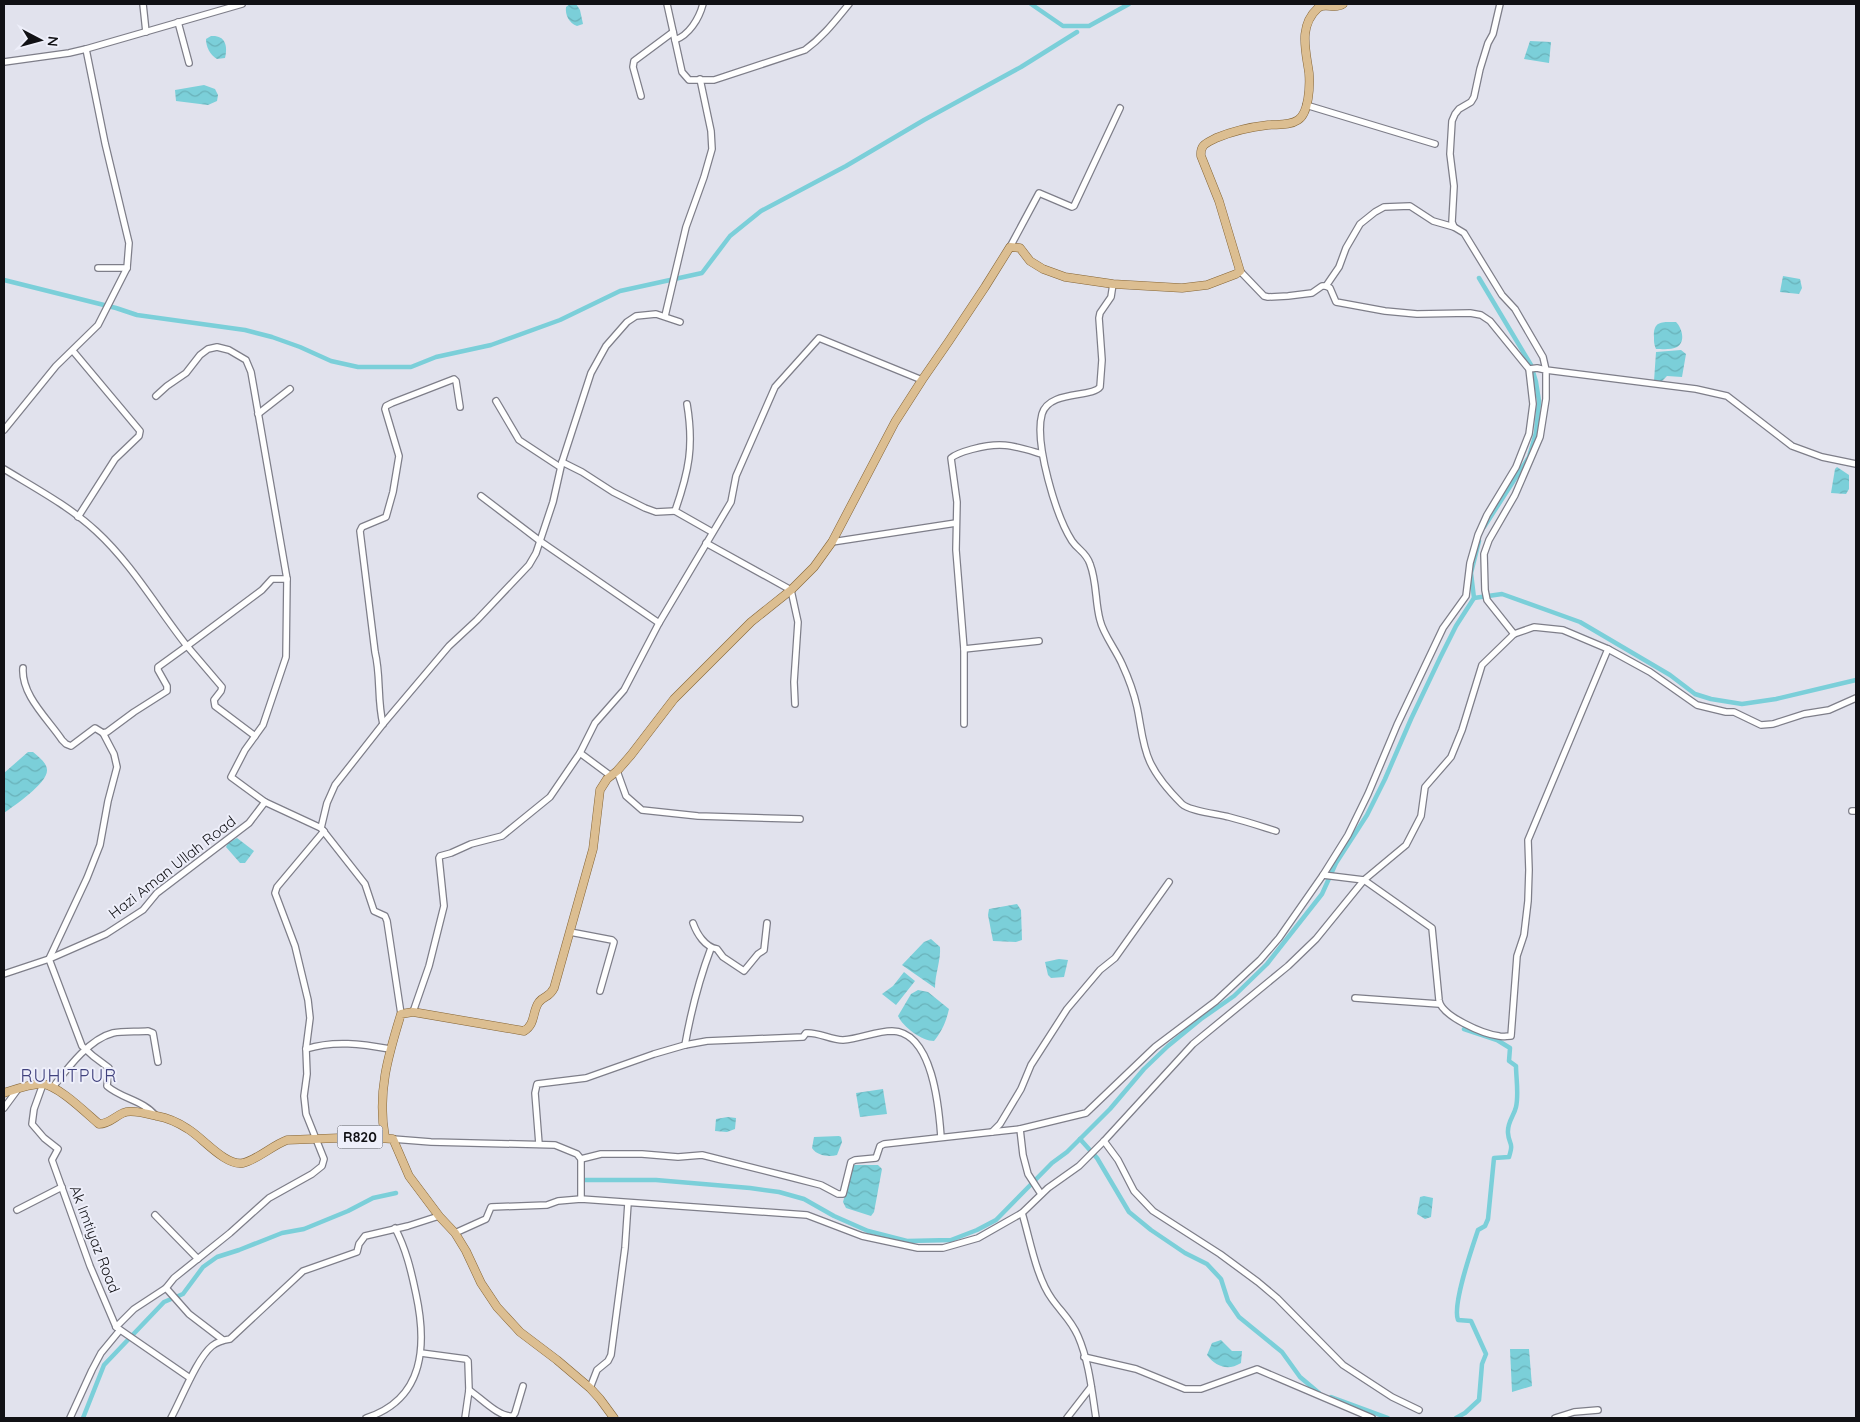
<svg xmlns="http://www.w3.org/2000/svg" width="1860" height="1422" font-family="Quicksand,sans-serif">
<defs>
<pattern id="water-waves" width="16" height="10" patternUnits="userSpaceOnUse" patternTransform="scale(1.25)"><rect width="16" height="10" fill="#7bcfd9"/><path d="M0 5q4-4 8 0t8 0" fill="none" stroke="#69b1b9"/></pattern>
</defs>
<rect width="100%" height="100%" fill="#e1e2ed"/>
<!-- water -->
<g fill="url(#water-waves)">
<path d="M570 4H576L580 10 583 24 577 26C569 23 565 15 566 7Z"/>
<path d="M211 36C225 35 228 45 225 58L217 59C210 55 206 47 206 39Z"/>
<polygon points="1530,41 1551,42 1549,63 1524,59"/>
<polygon points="204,85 215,89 218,95 217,101 208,105 176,101 175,90"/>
<polygon points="1783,276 1800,279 1802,288 1799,294 1780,292"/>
<path d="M1676 322C1682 328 1686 342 1677 347 1672 350 1662 349 1656 349 1654 344 1654 342 1654 337 1653 320 1663 322 1676 322Z"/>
<polygon points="1681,350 1686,354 1682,377 1667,376 1661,382 1654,381 1656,352"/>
<polygon points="1837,467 1849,475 1849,489 1846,494 1831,493 1835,469"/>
<path d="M28 752H33C39 757 47 763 47 770 48 783 14 806 4 813V773Z"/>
<polygon points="237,838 254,851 245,863 240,863 226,847 228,843"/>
<polygon points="1017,904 1021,910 1022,940 1016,942 993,941 988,915 989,909"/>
<path d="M931 939 940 947C941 960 935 974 935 988L902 965 924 942Z"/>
<polygon points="1059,959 1068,960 1064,977 1051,978 1048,975 1045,962"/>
<polygon points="904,972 915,981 896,1005 882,994 893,986"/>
<path d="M918 990 928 992 949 1009C946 1022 942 1031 934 1041 922 1041 903 1027 898 1016L911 994Z"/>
<polygon points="883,1089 887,1114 860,1117 856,1093"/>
<polygon points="728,1117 736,1118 735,1129 727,1132 715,1131 716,1119"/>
<path d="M839 1136 841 1137 842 1142 837 1155C829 1157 817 1156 812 1148L814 1137Z"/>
<polygon points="853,1165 878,1165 882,1169 874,1212 871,1216 846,1208 843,1202"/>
<polygon points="1424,1196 1433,1198 1431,1217 1425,1219 1417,1214 1420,1197"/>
<path d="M1221 1340 1232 1351H1242L1241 1363C1228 1371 1216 1367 1207 1355L1212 1343Z"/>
<polygon points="1510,1349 1529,1349 1532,1386 1512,1392"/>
</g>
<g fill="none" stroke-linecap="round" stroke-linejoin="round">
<!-- canal -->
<g stroke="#7bcfd9" stroke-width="4.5">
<polyline points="1031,4 1063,26 1089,26 1129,4"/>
<polyline points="1479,278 1531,365 1536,382 1539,401 1536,433 1529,457 1484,527"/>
<polyline points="4,280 116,308 137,315 245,330 272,337 300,347 331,361 358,367 411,367 436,357 491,345 560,320 620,291 702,273 730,236 761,211 846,166 924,120 1021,67 1077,32"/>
<polyline points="1474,598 1502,594 1580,622 1670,675 1695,694 1711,699 1742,704 1776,699 1856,680"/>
<polyline points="1080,1139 1097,1158 1129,1212 1151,1230 1185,1253 1207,1264 1221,1279 1228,1301 1239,1317 1282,1352 1300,1377 1319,1393"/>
<polyline points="582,1180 656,1180 750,1188 779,1192 804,1199 834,1216 868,1231 907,1241 951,1240 977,1230 996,1220 1052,1163 1067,1152 1110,1109 1144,1069 1168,1046 1201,1019 1234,996 1267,964 1322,894 1336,863 1367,815 1385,779 1411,719 1440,658 1456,626 1474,598 1471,573 1479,541"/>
<polyline points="1331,1397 1388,1418"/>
<polyline points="83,1418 104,1365 164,1302 183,1294 203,1267 217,1257 239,1250 282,1233 304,1229 348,1211 373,1198 396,1193"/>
<path d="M1456 1418 1465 1413 1479 1400 1482 1364 1486 1354 1471 1321 1458 1320C1452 1305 1472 1248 1478 1230L1485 1226 1488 1219 1494 1158 1509 1157C1514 1141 1509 1146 1508 1133 1507 1122 1514 1116 1516 1107 1519 1094 1516 1078 1516 1066L1509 1061 1510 1048 1497 1040 1464 1029"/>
</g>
<!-- minor casing -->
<g stroke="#7e7e89" stroke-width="8">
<g id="minor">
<polyline points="143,4 146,32"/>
<path d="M667 4 682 72 689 80H714L805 50C823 37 835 21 849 4"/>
<polyline points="1500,4 1493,34 1488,43 1480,69 1474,97 1471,102 1459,109 1455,114 1452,121 1450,154 1454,186 1452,222 1454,227 1464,233 1502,295 1515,309 1543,357 1546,370 1696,389 1727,396 1792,446 1822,457 1856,464"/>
<polyline points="178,22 189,63"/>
<path d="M675 40C689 35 699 19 703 4"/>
<polyline points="4,62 69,53 86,49 242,4"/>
<polyline points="641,96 633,67 634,61 673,32"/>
<polyline points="1306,105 1435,144"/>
<polyline points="1010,247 1039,193 1072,207 1074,206 1120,108"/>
<polyline points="98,268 127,268"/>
<polyline points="1240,271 1264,296 1268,297 1288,296 1312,293 1322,286 1326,286 1330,288 1336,302 1385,311 1417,314 1470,313 1481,315 1490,321 1529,369 1533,404 1529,434 1516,467 1487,515 1478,535 1470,563 1466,596 1443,628 1397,725 1368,794 1348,835 1323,875"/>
<path d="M1113 284 1111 297 1100 313 1099 318 1102 360 1100 387C1092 398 1049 390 1042 414 1034 443 1056 516 1072 541 1078 550 1086 552 1090 564 1097 582 1095 602 1100 620 1103 634 1116 650 1122 664 1128 677 1134 693 1137 707 1141 725 1142 745 1150 762 1157 777 1170 792 1182 804 1189 811 1218 814 1229 817 1245 821 1260 826 1276 831"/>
<polyline points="1326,286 1339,267 1346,248 1360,224 1375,212 1384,207 1410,206 1433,221 1454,227"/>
<polyline points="665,316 686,227 704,177 712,149 711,131 700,79"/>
<polyline points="73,351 140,431 139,436 115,459 78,517"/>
<polyline points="156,396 167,386 186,373 200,355 208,349 217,347 229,350 246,360 251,372 254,389 287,579 286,657 263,725 245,750 231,777 265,802 321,828 365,884 374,911 385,916 387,921 401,1014"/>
<polyline points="496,401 519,440 560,467"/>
<path d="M687 404C694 446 689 471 675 511L712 532"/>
<polyline points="258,414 290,389"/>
<polyline points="4,430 56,366 98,325 127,268 129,243 105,143 86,49"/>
<polyline points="562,462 582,472 613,492 645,508 656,512 675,511"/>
<path d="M4 469C35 488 69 506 96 531 132 564 157 608 187 646L158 667V670L167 686V691L134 712 107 732 103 733 95 728 71 746 66 744 62 740C48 719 21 695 23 668"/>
<polyline points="481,496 540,541 659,623"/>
<polyline points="832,542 956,523"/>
<polyline points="706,543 791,590 798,622 794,682 795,704"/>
<polyline points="1514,634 1487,600 1485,590 1484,554 1489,540 1515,495 1540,437 1546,399 1546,370 1537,368 1529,369"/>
<polyline points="964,649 1039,641"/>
<path d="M383 724C377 700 381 676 375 652L360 531 362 527 386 517 393 492 399 456 385 409 386 406 392 403 454 379 456 381 460 407"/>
<path d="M964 724V649L956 550 957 502 951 458C957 453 966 451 973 449 1002 441 1014 446 1042 454"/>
<path d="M103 733 114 754 117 767 108 801 100 845 87 878 49 959 82 1046 93 1056 109 1068 107 1086C122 1099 143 1100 156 1116"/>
<polyline points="255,736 215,706 214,700 221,691 222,687 187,646 262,590 272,579 287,579"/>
<polyline points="617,771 626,796 642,810 698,816 800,819"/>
<polyline points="611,776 580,753 595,723 624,690 659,623 731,502 736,476 775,387 819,338 922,380"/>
<polyline points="1852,811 1856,811"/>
<polyline points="321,828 327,803 335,785 383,724 449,646 477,620 529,565 536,553 553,502 562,462 591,373 606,346 627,322 636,316 656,314 680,322"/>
<path d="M693 923C697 934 705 947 717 949L723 957 744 971 758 954 764 950 767 923"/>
<polyline points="570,932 612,940 614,942 600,991"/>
<polyline points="4,974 49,959 106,934 143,910 157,893 249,823 265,802"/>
<polyline points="1355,998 1439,1004"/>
<polyline points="413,1012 429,966 444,906 439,858 440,856 451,853 471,844 502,836 550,797 580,753"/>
<path d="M685 1045C691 1011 699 980 711 948"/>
<path d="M306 1049C334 1040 362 1044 390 1049"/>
<polyline points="43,1084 34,1109 32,1124 44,1138 58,1149 52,1160 90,1266 116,1327 190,1378"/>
<path d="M53 1087C67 1069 89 1039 113 1033 123 1031 137 1032 148 1031L153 1033 158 1062"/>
<polyline points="4,1108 18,1089"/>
<polyline points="1020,1129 1023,1155 1028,1174 1041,1194"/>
<path d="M992 1132 1020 1129 1086 1113 1155 1047 1216 1001 1260 960 1279 938 1323 875 1364 880 1432 928 1439 1000C1441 1016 1483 1034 1499 1036 1502 1037 1507 1036 1511 1036L1517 956 1524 935 1528 901 1529 870 1528 840 1608 649"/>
<polyline points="393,1139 431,1142 555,1145 577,1154 581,1159 581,1199"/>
<polyline points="1104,1141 1118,1160 1134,1191 1153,1211 1220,1254 1258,1282 1277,1298 1343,1365 1392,1397 1419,1410"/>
<path d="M539 1144 535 1093 537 1084 586 1078 654 1054 685 1045 707 1041 803 1037 806 1033C819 1032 830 1040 843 1040 860 1039 876 1031 892 1031 933 1032 939 1108 941 1137"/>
<polyline points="581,1159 601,1154 642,1154 678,1157 702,1155 794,1178 821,1185 838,1194 843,1194 851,1162 855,1160 876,1158 880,1146 884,1144 992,1132 1000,1124 1021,1089 1031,1065 1067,1009 1100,970 1115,958 1169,882"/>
<polyline points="17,1210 62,1187"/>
<path d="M1022 1213C1030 1239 1036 1277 1052 1299 1062 1313 1071 1320 1078 1336 1089 1361 1092 1392 1096 1418"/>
<polyline points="155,1215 198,1259"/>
<polyline points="455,1233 486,1219 491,1207 547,1205 558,1201 581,1199 807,1215 862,1236 918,1248 943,1248 978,1238 1022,1213 1048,1188 1079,1166 1104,1141 1193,1044 1288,966 1316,939 1364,880 1406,845 1421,816 1425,787 1451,757 1462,730 1482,665 1514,634 1534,627 1563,630 1608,649 1650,672 1697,705 1726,712 1734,712 1761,725 1773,724 1804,714 1829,710 1856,698"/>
<polyline points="166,1288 189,1314 223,1340"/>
<polyline points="116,1327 134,1309 166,1288 174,1278 230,1233 269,1198 312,1174 322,1166 324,1159 306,1114 304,1096 307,1074 306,1049 310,1018 308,1000 295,946 275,893 277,887 324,831"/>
<polyline points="421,1353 466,1359 468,1361 469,1390 465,1418"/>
<polyline points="1084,1357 1136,1369 1185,1389 1201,1389 1257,1369 1372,1418"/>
<polyline points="590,1388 597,1370 608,1361 611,1355 625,1248 628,1203"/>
<path d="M469 1390C480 1397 499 1418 513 1416L515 1413 523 1386"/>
<polyline points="70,1418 92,1370 101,1353 120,1330"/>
<path d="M171 1418C181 1400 197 1358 212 1346 218 1341 224 1340 230 1339L303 1271 357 1252 359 1244 365 1236 408 1226 439 1216"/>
<path d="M366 1418C425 1399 427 1345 416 1294 411 1270 406 1249 395 1228"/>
<polyline points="1067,1418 1091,1387"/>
<polyline points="1555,1418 1574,1412 1598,1410"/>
</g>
</g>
<!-- major casing -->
<g stroke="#856536" stroke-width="9">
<g id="major">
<path d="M4 1093C16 1089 29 1084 42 1084 58 1085 86 1113 99 1124 109 1124 114 1117 123 1113 131 1109 148 1114 157 1116 168 1118 179 1123 188 1129 203 1138 225 1166 243 1163 255 1161 273 1145 287 1140L365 1137 393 1139 409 1176 439 1216 455 1233 466 1251 481 1283 497 1307 520 1332 557 1360 590 1388 600 1399 614 1418"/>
<path d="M385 1137C377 1093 388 1056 401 1014L413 1012 524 1031C536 1024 532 1011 539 1002 545 995 549 998 554 988L593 849 600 790 607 779 617 771 631 755 674 699 751 622 791 590 814 567 832 542 895 422 922 380 949 341 985 287 1010 247 1020 248 1030 261 1043 269 1065 277 1113 284 1182 288 1207 285 1236 274 1240 271 1219 201 1201 156C1200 144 1207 143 1216 138 1233 131 1250 127 1268 125 1278 124 1289 126 1298 120 1309 113 1310 86 1309 73 1306 51 1298 26 1318 8 1325 2 1335 10 1343 4"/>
</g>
</g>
<!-- minor -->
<use href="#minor" stroke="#fff" stroke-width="5.5"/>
<!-- major -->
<use href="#major" stroke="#dcbe91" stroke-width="8"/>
</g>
<g text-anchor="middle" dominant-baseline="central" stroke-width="4" stroke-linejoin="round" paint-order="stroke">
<!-- shield labels -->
<rect fill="#eeeffa" stroke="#53545a" stroke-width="1" x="337.5" y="1125.5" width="45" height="23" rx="4"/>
<g font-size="14" font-weight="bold" fill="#111115">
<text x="360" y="1137">R820</text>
</g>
<!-- street labels -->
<g font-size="15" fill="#111115" stroke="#eeeffa">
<text transform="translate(172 867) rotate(-38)">Hazi Aman Ullah Road</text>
<text transform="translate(95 1239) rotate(69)">Ak Imtiyaz Road</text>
</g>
<!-- quarter labels -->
<g font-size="18" letter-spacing="1" fill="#41427e" stroke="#eeeffa">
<text x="69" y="1075">RUHITPUR</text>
</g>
</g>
<!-- border -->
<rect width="1860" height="1422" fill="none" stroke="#111115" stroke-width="10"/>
<!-- north arrow -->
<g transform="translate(40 40) rotate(96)" stroke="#eeeffa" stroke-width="4" paint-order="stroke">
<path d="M0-4L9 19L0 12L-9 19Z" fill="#111115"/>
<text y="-8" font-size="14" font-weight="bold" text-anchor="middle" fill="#111115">N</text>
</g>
</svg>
